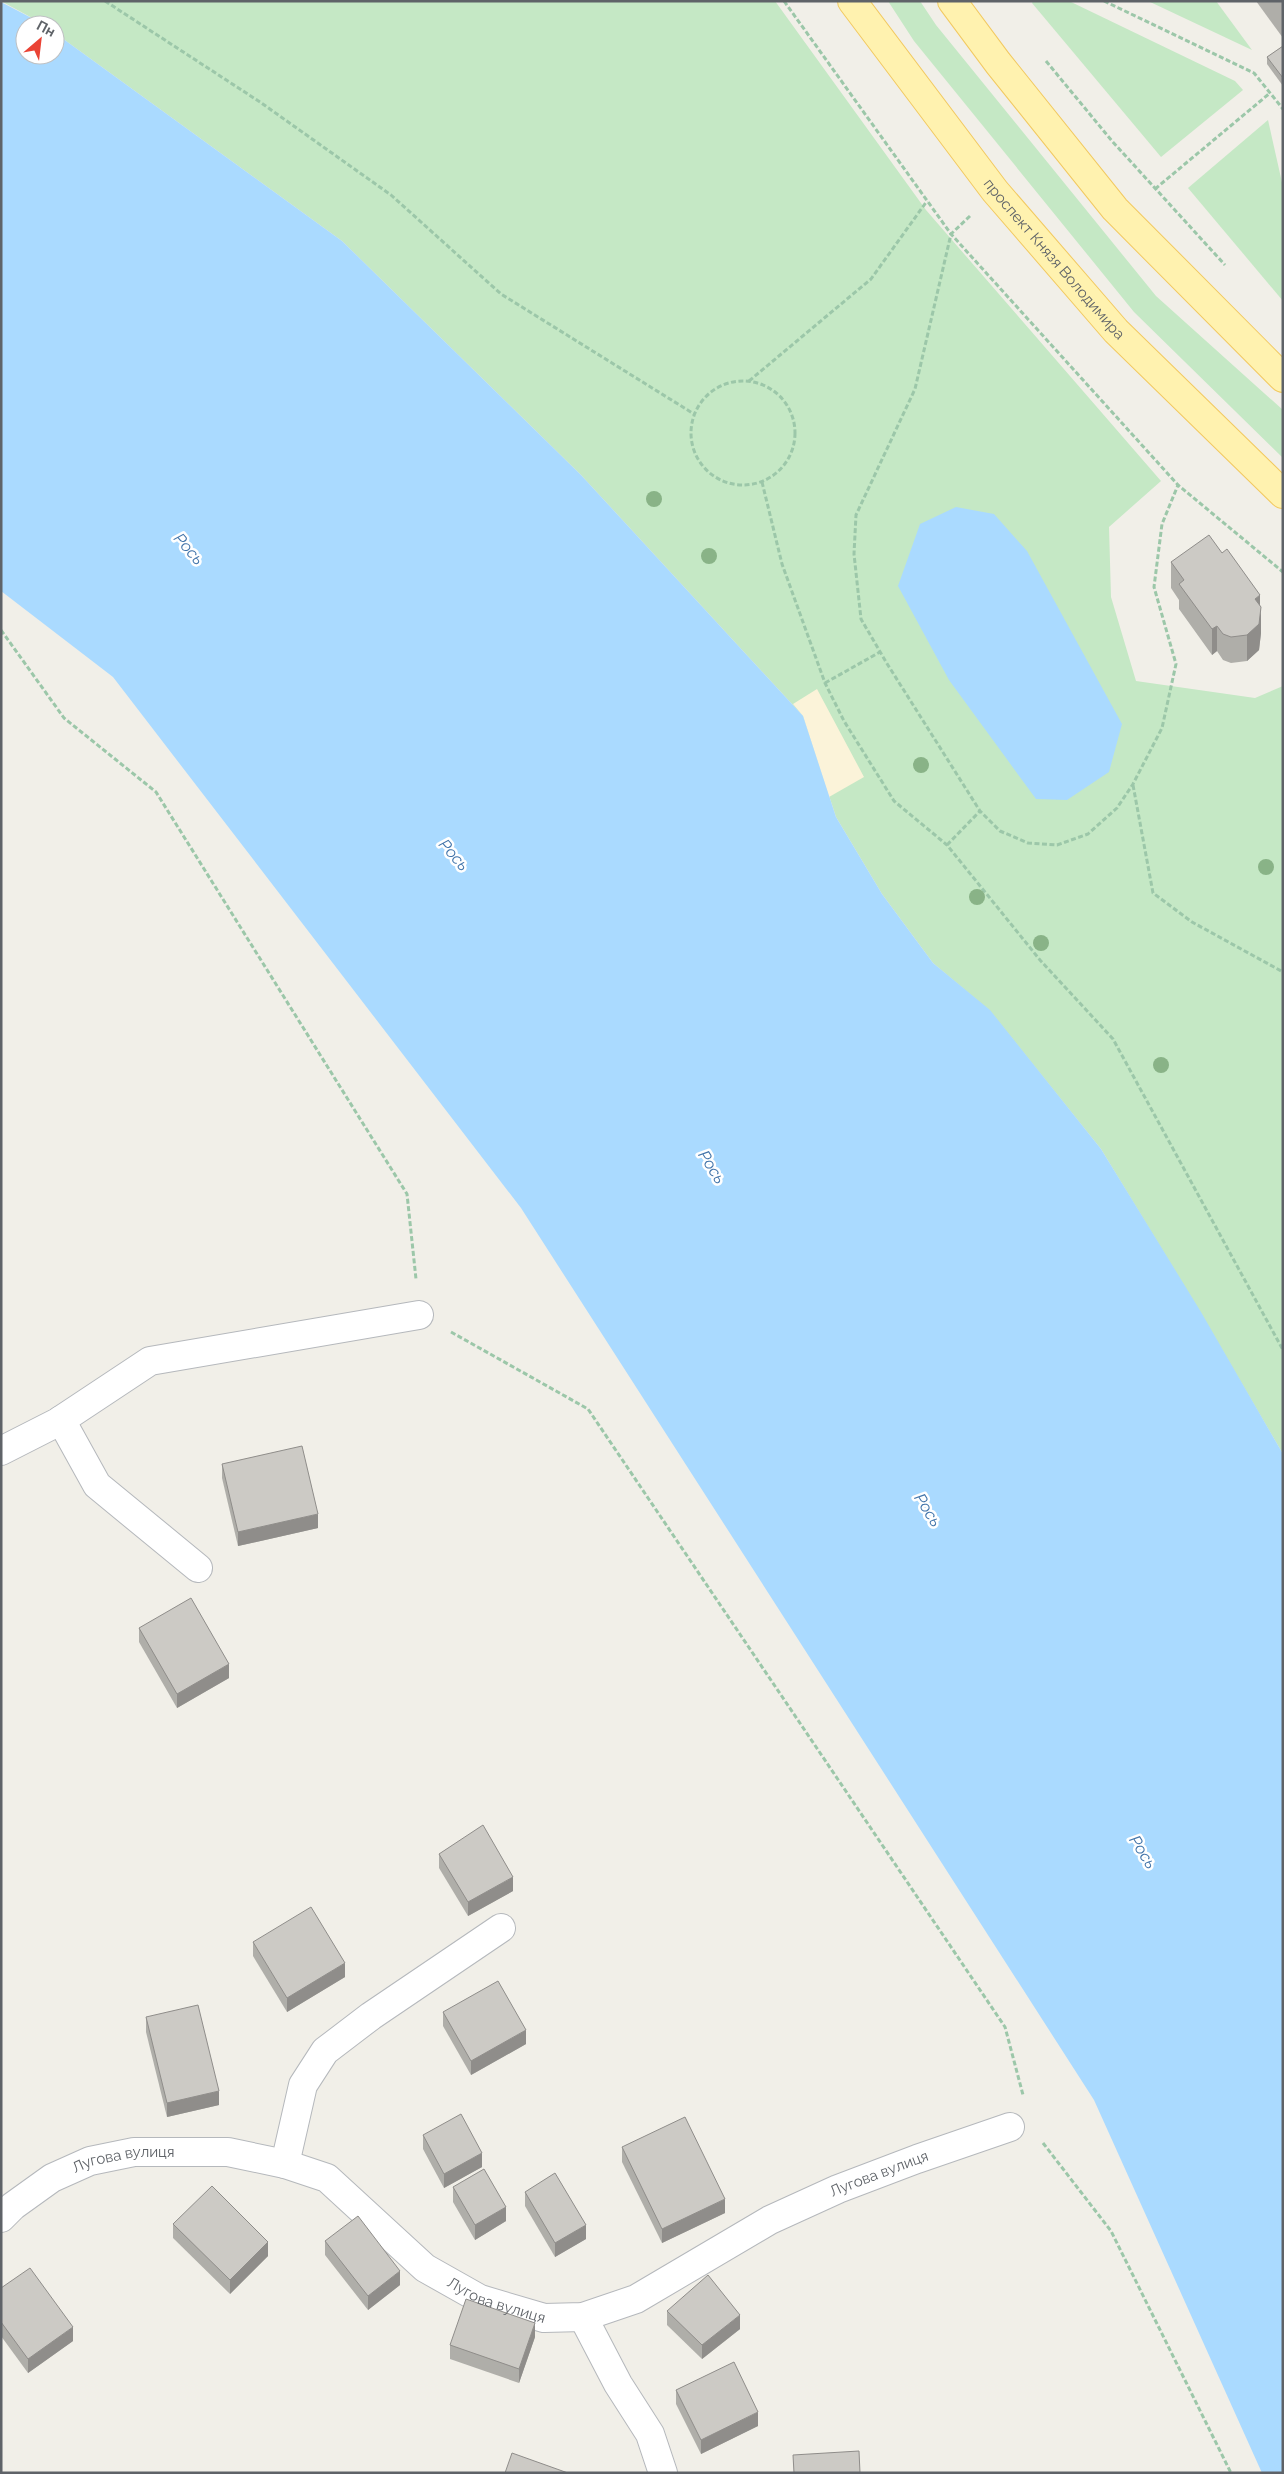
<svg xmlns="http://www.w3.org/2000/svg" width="1284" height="2474" font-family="Raleway,sans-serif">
<rect width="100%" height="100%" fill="#f1efe8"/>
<!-- green -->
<g fill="#c5e8c5">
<polygon points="1,1 775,1 926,210 1161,481 1109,527 1111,597 1136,681 1255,698 1283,686 1283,1454 1200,1312 1101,1149 990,1011 933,963 882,894 836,817 803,716 581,475 342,241 55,33 55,25 45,25"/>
<polygon points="888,1 920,1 936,25 1156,296 1283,410 1283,458 1134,312 914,41"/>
<polygon points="1033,1 1069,1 1235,81 1243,90 1161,157 1032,3"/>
<polygon points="1148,1 1216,1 1252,50"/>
<polygon points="1268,120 1283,187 1283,301 1188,188"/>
</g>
<!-- sand -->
<polygon fill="#fbf3d9" points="817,689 864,777 829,797 803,716 793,704"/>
<!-- water -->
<g fill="#aadaff">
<polygon points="1,2 45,25 25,25 25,55 55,55 55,33 342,241 581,475 803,716 836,817 882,894 933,963 990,1010 1101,1149 1201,1312 1283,1454 1283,2473 1262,2473 1094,2100 521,1208 113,677 1,591"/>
<polygon points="956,507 994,514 1027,551 1122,724 1109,772 1067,800 1036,799 949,680 898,586 920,524"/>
</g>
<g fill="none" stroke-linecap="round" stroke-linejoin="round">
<!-- minor casing -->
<g stroke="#b5b8bc" stroke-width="30">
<g id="minor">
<polyline points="61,1420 97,1485 198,1568"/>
<polyline points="1,1451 58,1422 150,1361 419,1315"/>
<polyline points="285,2164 303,2085 325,2051 371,2016 501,1928"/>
<path id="s1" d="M1 2218 13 2206 52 2178 90 2161 134 2152H228L285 2164 327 2178 425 2268 480 2299 544 2318 583 2317 636 2299 770 2220 838 2189 917 2159 1010 2127"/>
<polyline points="583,2317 618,2384 650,2434 663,2473"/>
</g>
</g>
<!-- major casing -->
<g stroke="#f2c960" stroke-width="30">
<g id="major">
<path id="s2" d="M852 1 995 191 1116 331 1283 494"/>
<polyline points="952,1 998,63 1115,209 1283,378"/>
</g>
</g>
<!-- path -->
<g stroke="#9cc7a9" stroke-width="3" stroke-dasharray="5 2.5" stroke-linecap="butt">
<polyline points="105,1 260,102 391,195 501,294 694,414"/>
<polyline points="784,1 951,234 1178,485 1283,572"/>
<polyline points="1104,1 1254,73 1283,109"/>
<polyline points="1046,61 1112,141 1225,265"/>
<polyline points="1155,189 1270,93"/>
<polyline points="970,216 951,234 915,389 856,515 854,554 861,619 886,662 980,811 1000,831 1028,843 1057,845 1088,834 1117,808 1133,784 1162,728 1176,664 1154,587 1162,524 1178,485"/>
<circle cx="743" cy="433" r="52"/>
<polyline points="749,381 871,279 927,201"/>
<polyline points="762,482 782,564 825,683 844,721 894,801 947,845 1040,960 1113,1039 1283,1350"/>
<polyline points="1,630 64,718 156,792 407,1194 416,1279"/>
<polyline points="825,683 880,652"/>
<polyline points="1133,785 1153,893 1192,922 1283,972"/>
<polyline points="947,845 980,811"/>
<polyline points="451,1332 588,1409 1005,2027 1023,2095"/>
<polyline points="1043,2143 1111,2231 1231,2473"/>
</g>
<!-- minor -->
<use href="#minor" stroke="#fff" stroke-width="28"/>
<!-- major -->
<use href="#major" stroke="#fff2af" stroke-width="28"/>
</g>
<!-- trees -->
<g fill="#89b387">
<circle cx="654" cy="499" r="8"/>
<circle cx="709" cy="556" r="8"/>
<circle cx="921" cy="765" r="8"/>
<circle cx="1266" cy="867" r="8"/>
<circle cx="977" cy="897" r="8"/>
<circle cx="1041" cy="943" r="8"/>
<circle cx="1161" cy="1065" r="8"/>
</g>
<!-- wall -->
<g fill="#afaea9">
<polygon points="1256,1 1283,1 1283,38"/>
<polygon points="1283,46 1283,86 1267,64 1267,57"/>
<polygon points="1171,562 1260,605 1261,633 1259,650 1247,661 1231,663 1223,660 1217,651 1212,655 1179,609 1179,600 1171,588"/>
<polygon points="222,1464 318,1528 238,1546 222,1478"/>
<polygon points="139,1628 229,1678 177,1708 139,1642"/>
<polygon points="439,1854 513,1891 468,1916 439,1868"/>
<polygon points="253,1942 345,1977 287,2012 253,1956"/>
<polygon points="443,2012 526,2044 471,2075 443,2026"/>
<polygon points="146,2017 219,2105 167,2117 146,2032"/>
<polygon points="423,2135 482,2167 444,2188 423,2149"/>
<polygon points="622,2147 725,2213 662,2243 622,2162"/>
<polygon points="453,2187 506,2221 475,2240 453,2202"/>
<polygon points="525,2192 586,2239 555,2257 525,2206"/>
<polygon points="173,2224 268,2256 230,2294 173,2238"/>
<polygon points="325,2241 400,2285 368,2310 325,2255"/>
<polygon points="1,2288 73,2341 28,2373 1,2336"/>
<polygon points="667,2311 740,2329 702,2359 667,2325"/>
<polygon points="535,2337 519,2383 450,2359 450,2345"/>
<polygon points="676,2390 758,2426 701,2454 676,2404"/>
</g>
<!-- shaded-wall -->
<g fill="#8f8d8a">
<polygon points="1260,595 1260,615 1261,607 1261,633 1259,650 1247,661 1247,635 1255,599"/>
<polygon points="1217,626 1217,651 1212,655 1212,629"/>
<polygon points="318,1514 318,1528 238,1546 238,1532"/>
<polygon points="229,1664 229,1678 177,1708 177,1694"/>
<polygon points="513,1877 513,1891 468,1916 468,1902"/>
<polygon points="345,1963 345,1977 287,2012 287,1998"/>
<polygon points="526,2030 526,2044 471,2075 471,2061"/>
<polygon points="219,2091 219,2105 167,2117 167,2103"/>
<polygon points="482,2153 482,2167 444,2188 444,2174"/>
<polygon points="725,2199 725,2213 662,2243 662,2229"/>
<polygon points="506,2207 506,2221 475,2240 475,2225"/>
<polygon points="586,2225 586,2239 555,2257 555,2243"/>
<polygon points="268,2242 268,2256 230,2294 230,2280"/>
<polygon points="400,2271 400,2285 368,2310 368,2296"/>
<polygon points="740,2315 740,2329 702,2359 702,2345"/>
<polygon points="535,2323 535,2337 519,2383 519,2369"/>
<polygon points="73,2327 73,2341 28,2373 28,2359"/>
<polygon points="758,2412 758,2426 701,2454 701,2440"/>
</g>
<!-- building -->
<g fill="#cccac5" stroke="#8f8d8a">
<polygon points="1283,46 1283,78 1267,57"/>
<polygon points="1209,535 1222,553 1227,549 1260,595 1255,599 1261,607 1259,624 1247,635 1231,637 1223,634 1217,626 1212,629 1179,584 1184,580 1171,562"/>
<polygon points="302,1446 318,1514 238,1532 222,1464"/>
<polygon points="191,1598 229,1664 177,1694 139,1628"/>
<polygon points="483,1825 513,1877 468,1902 439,1854"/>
<polygon points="311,1907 345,1963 287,1998 253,1942"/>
<polygon points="498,1981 526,2030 471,2061 443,2012"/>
<polygon points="198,2005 219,2091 167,2103 146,2017"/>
<polygon points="461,2114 482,2153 444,2174 423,2135"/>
<polygon points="685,2117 725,2199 662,2229 622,2147"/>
<polygon points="484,2169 506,2207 475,2225 453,2187"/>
<polygon points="555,2173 586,2225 555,2243 525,2192"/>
<polygon points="212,2186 268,2242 230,2280 173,2224"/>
<polygon points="358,2216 400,2271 368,2296 325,2241"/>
<polygon points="30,2268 73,2327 28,2359 1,2322 1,2288"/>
<polygon points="708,2275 740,2315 702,2345 667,2311"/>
<polygon points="466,2299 535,2323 519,2369 450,2345"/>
<polygon points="734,2362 758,2412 701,2440 676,2390"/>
<polygon points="859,2451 860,2473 794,2473 793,2455"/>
<polygon points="512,2453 568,2473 505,2473"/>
</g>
<g text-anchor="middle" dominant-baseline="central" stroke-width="5" stroke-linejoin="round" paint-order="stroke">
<!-- street labels -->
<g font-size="15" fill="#5f6368" stroke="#fff">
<text stroke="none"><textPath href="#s2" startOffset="328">проспект Князя Володимира</textPath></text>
<text stroke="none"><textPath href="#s1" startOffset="140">Лугова вулиця</textPath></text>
<text stroke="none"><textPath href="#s1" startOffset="980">Лугова вулиця</textPath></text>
<text stroke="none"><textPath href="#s1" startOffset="560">Лугова вулиця</textPath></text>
</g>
<!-- water labels -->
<g font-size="16" font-style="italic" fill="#4174aa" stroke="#fff">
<text transform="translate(189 549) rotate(49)">Рось</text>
<text transform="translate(454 855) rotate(49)">Рось</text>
<text transform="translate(712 1167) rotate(58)">Рось</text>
<text transform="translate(928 1510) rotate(58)">Рось</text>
<text transform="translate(1143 1852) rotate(58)">Рось</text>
</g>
</g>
<!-- border -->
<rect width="1284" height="2474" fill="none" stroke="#5f6368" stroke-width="5"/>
<!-- north arrow -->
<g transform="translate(40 40) rotate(28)"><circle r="24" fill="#ffffff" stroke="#bfc1c3"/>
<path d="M0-4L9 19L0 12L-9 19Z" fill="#ea4335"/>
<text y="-8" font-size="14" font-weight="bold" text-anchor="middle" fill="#5f6368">Пн</text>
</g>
</svg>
